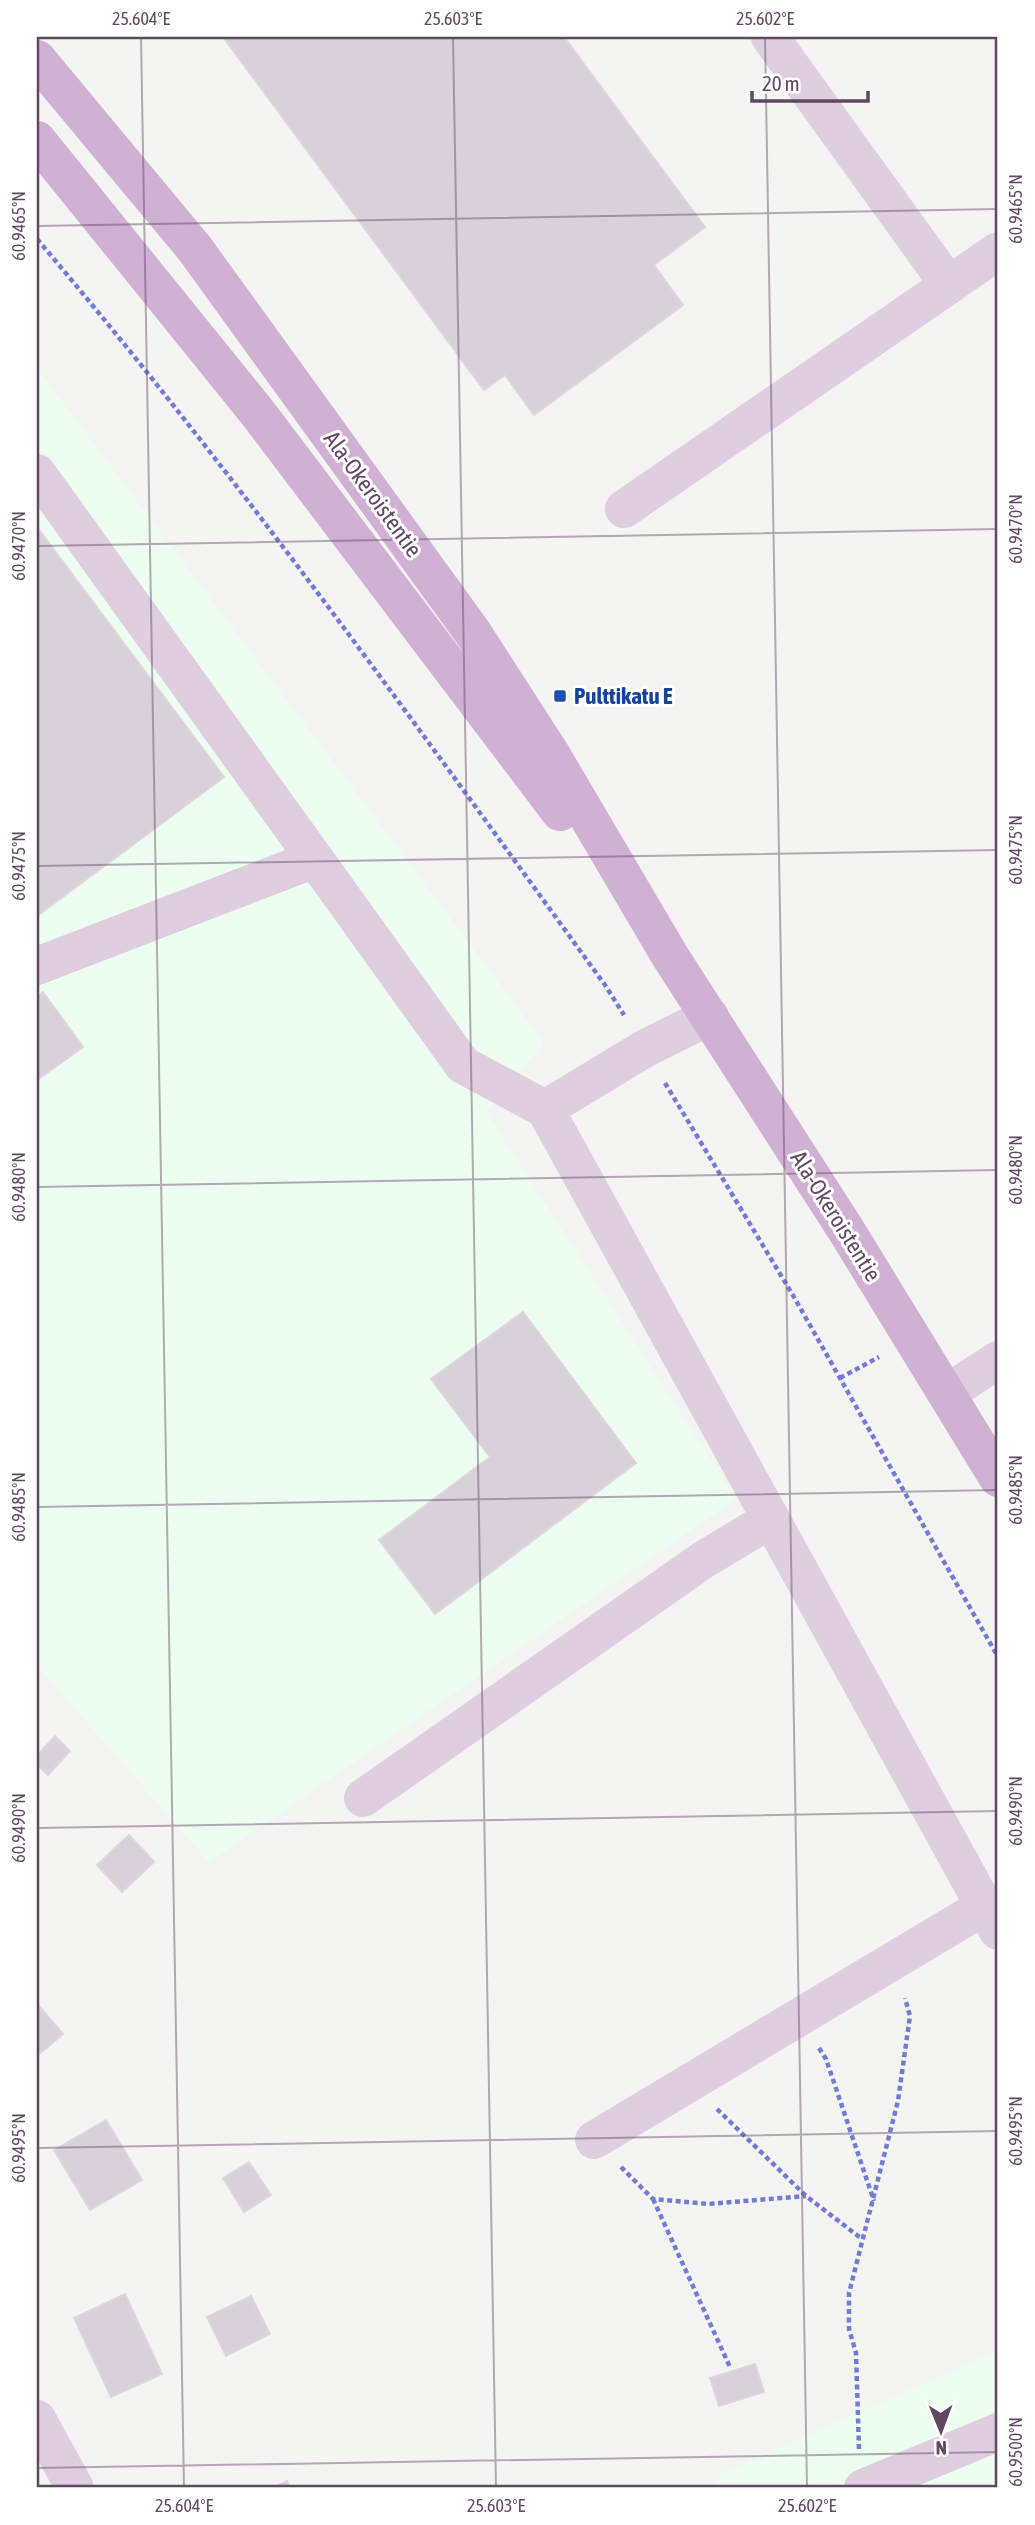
<svg xmlns="http://www.w3.org/2000/svg" width="1035" height="2525" font-family="'Asap Condensed',sans-serif">
<rect width="100%" height="100%" fill="#f4f5f3"/>
<!-- commercial -->
<g fill="#edfef0">
<polygon points="37,368 544,1043 486,1112 736,1499 209,1862 37,1665"/>
<polygon points="998,2351 998,2488 715,2488 721,2474"/>
</g>
<!-- building -->
<g fill="#d9d1da" stroke="#ded6dd" stroke-width="2">
<polygon points="223,37 564,37 705,227 654,265 683,305 534,415 505,375 484,390"/>
<polygon points="37,527 224,777 37,916"/>
<polygon points="43,992 83,1047 37,1080 37,997"/>
<polygon points="523,1312 636,1463 435,1614 379,1540 490,1457 431,1379"/>
<polygon points="55,1736 70,1751 48,1775 37,1764 37,1756"/>
<polygon points="129,1835 154,1862 122,1892 97,1865"/>
<polygon points="39,2006 63,2034 37,2056 37,2008"/>
<polygon points="106,2120 142,2180 90,2210 54,2150"/>
<polygon points="249,2162 271,2195 244,2212 223,2178"/>
<polygon points="125,2294 162,2374 111,2397 74,2318"/>
<polygon points="251,2296 270,2334 226,2356 207,2317"/>
<polygon points="755,2364 764,2392 719,2406 710,2378"/>
<polygon points="287,2481 290,2488 272,2488"/>
</g>
<g fill="none" stroke-linecap="round" stroke-linejoin="round">
<!-- path -->
<g stroke="#747bd5" stroke-width="4.5" stroke-dasharray="5 3.5" stroke-linecap="butt">
<path d="M37 239C240 478 421 732 605 985L624 1015"/>
<polyline points="665,1083 794,1297 998,1657"/>
<polyline points="840,1378 879,1357"/>
<polyline points="819,2048 826,2059 874,2201"/>
<polyline points="717,2109 806,2196 862,2239"/>
<polyline points="621,2167 653,2199 708,2204 806,2196"/>
<polyline points="653,2199 730,2367"/>
<polyline points="859,2449 856,2353 849,2329 849,2293 898,2101 910,2016 905,1998"/>
</g>
<!-- minor -->
<g stroke="#decee0" stroke-width="38">
<polyline points="770,37 949,285"/>
<polyline points="37,473 463,1065 545,1109"/>
<polyline points="624,509 998,251"/>
<polyline points="37,966 315,859"/>
<polyline points="710,1016 644,1049 545,1109 998,1931"/>
<polyline points="947,1393 998,1360"/>
<polyline points="363,1798 703,1560 771,1519"/>
<polyline points="594,2140 985,1906"/>
<polyline points="37,2419 75,2488"/>
<polyline points="863,2488 998,2432"/>
</g>
<!-- major -->
<g stroke="#d0b1d3" stroke-width="38">
<polyline points="37,59 195,249 473,633 551,754 670,956 846,1230 998,1478"/>
<polyline points="37,140 257,412 560,812"/>
</g>
</g>
<!-- ticks -->
<path fill="none" stroke="#5f4862" stroke-width="2" stroke-opacity="0.45" d="M141 37 184 2488M453 37 496 2488M765 37 807 2488M37 226 998 209M37 546 998 529M37 866 998 850M37 1187 998 1170M37 1507 998 1490M37 1828 998 1811M37 2148 998 2131M37 2468 998 2452"/>
<!-- markers -->
<rect fill="#1a4fb4" stroke="#fff" stroke-width="2.5" x="553" y="689" width="14" height="14" rx="3.5"/>
<g text-anchor="middle" dominant-baseline="central" stroke-width="6" stroke-linejoin="round" paint-order="stroke">
<!-- street labels -->
<g font-size="23" fill="#5f4862" stroke="#fff">
<text transform="translate(373 494) rotate(54)">Ala-Okeroistentie</text>
<text transform="translate(836 1216) rotate(58)">Ala-Okeroistentie</text>
</g>
<!-- transit labels -->
<g font-size="23" font-weight="bold" fill="#164399" stroke="#fff" text-anchor="start">
<text x="574" y="696">Pulttikatu E</text>
</g>
</g>
<!-- border -->
<rect width="1035" height="2525" fill="none" stroke="#ffffff" stroke-width="77"/>
<!-- north arrow -->
<g transform="translate(941 2431) rotate(179)" stroke="#ffffff" stroke-width="5" paint-order="stroke">
<path d="M0-5L12 26L0 18L-12 26Z" fill="#5f4862"/>
<text y="-10" font-size="19" font-weight="bold" text-anchor="middle" fill="#5f4862">N</text>
</g>
<!-- scale -->
<path d="M752 91v10h116v-10" fill="none" stroke="#5f4862" stroke-width="3.5"/>
<text x="762" y="91" font-size="21" fill="#5f4862" stroke="#ffffff" stroke-width="5" paint-order="stroke">20 m</text>
<rect x="38" y="38" width="958" height="2448" fill="none" stroke="#5f4862" stroke-width="2.5"/>
<g font-size="18" text-anchor="middle" fill="#5f4862">
<text x="141" y="25">25.604°E</text>
<text x="453" y="25">25.603°E</text>
<text x="765" y="25">25.602°E</text>
<text transform="translate(1016 209) rotate(-90)" y="6">60.9465°N</text>
<text transform="translate(19 226) rotate(-90)" y="6">60.9465°N</text>
<text transform="translate(1016 529) rotate(-90)" y="6">60.9470°N</text>
<text transform="translate(19 546) rotate(-90)" y="6">60.9470°N</text>
<text transform="translate(1016 850) rotate(-90)" y="6">60.9475°N</text>
<text transform="translate(19 866) rotate(-90)" y="6">60.9475°N</text>
<text transform="translate(1016 1170) rotate(-90)" y="6">60.9480°N</text>
<text transform="translate(19 1187) rotate(-90)" y="6">60.9480°N</text>
<text transform="translate(1016 1490) rotate(-90)" y="6">60.9485°N</text>
<text transform="translate(19 1507) rotate(-90)" y="6">60.9485°N</text>
<text transform="translate(1016 1811) rotate(-90)" y="6">60.9490°N</text>
<text transform="translate(19 1828) rotate(-90)" y="6">60.9490°N</text>
<text transform="translate(1016 2131) rotate(-90)" y="6">60.9495°N</text>
<text transform="translate(19 2148) rotate(-90)" y="6">60.9495°N</text>
<text transform="translate(1016 2452) rotate(-90)" y="6">60.9500°N</text>
<text x="184" y="2512">25.604°E</text>
<text x="496" y="2512">25.603°E</text>
<text x="807" y="2512">25.602°E</text>
</g>
</svg>
